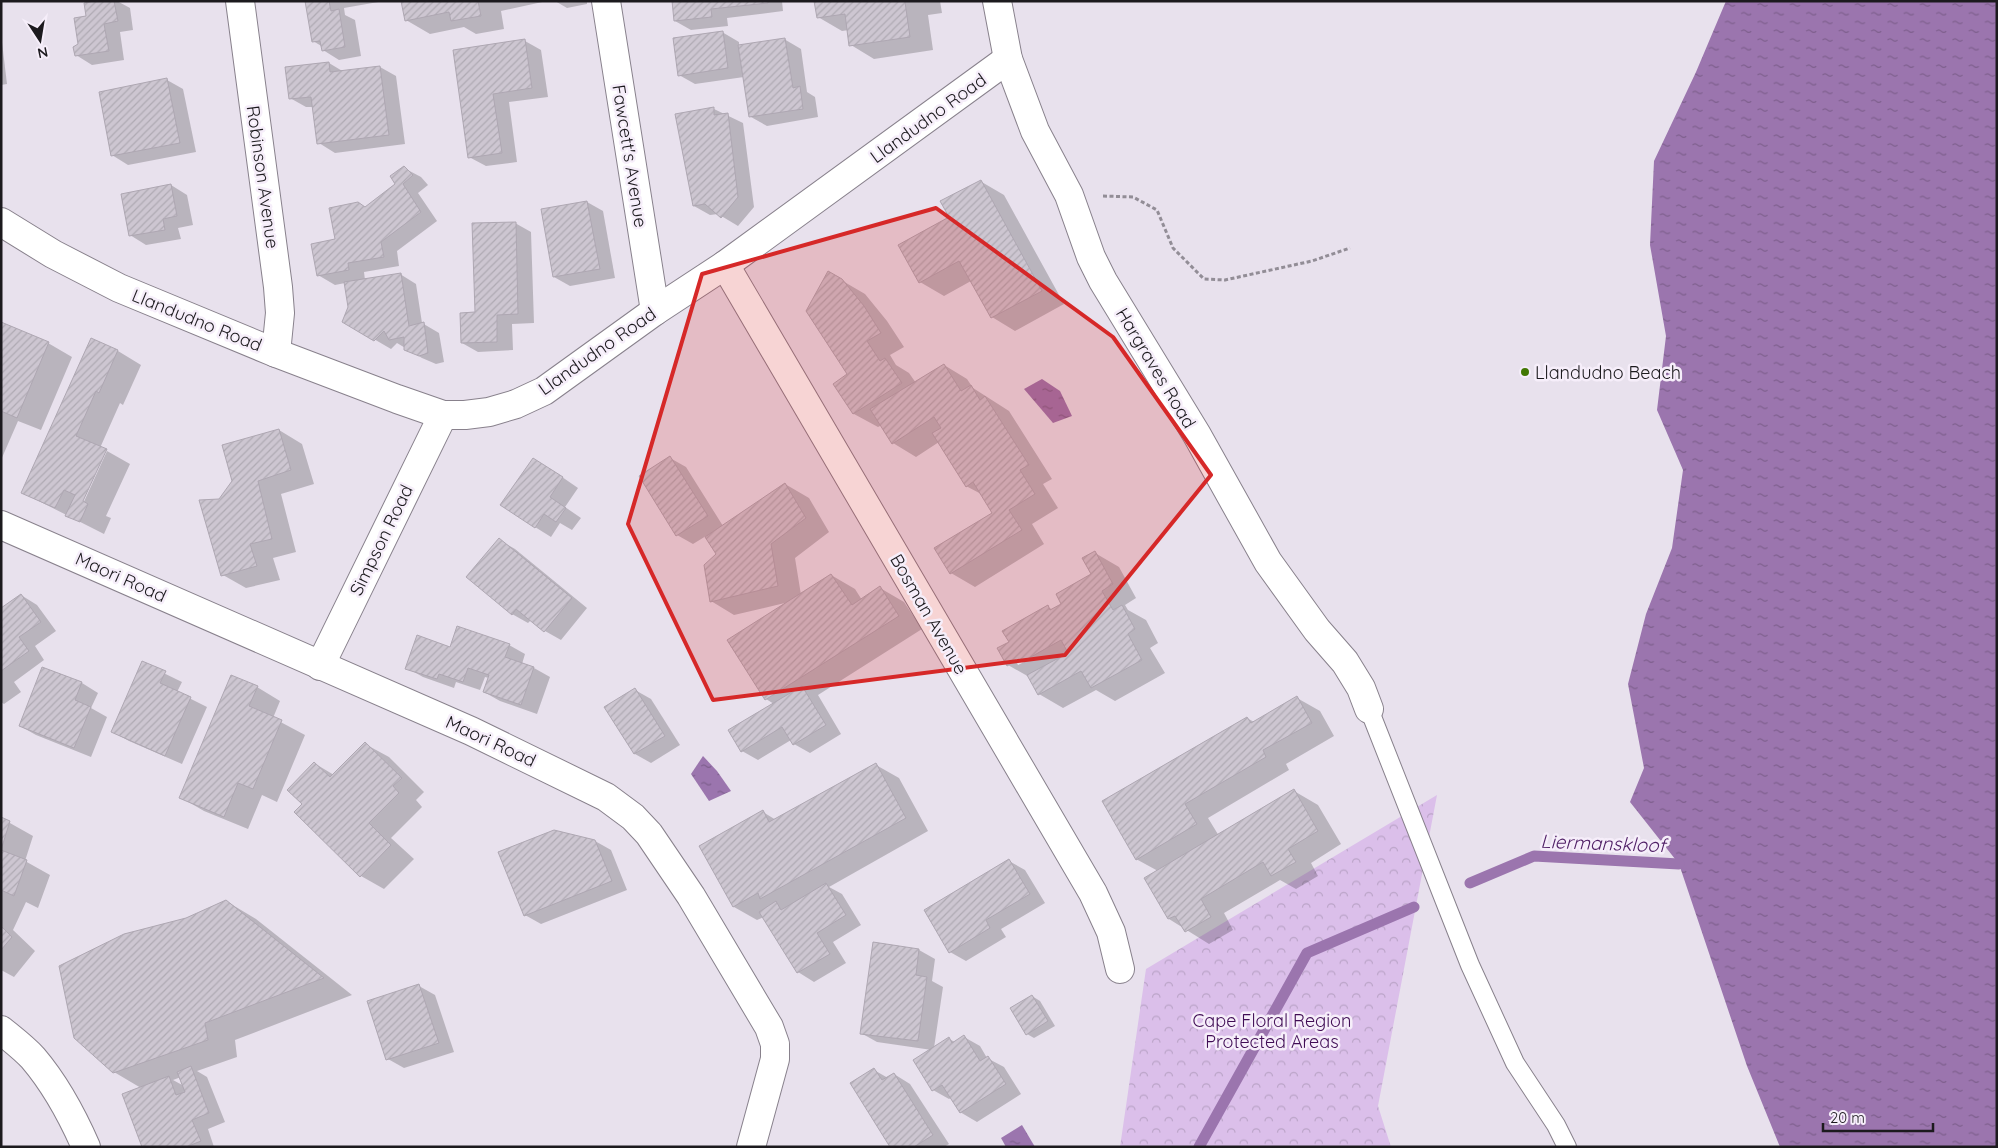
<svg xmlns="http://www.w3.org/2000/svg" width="1998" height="1148" font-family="Quicksand,sans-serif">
<defs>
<pattern id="park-crowns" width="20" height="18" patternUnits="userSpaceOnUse" patternTransform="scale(1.25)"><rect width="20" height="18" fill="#dbbfea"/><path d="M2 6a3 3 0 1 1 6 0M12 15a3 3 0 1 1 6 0" fill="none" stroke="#bba4c8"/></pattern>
<pattern id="water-ripples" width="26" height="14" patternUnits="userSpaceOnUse" patternTransform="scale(1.25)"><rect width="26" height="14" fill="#9b75ae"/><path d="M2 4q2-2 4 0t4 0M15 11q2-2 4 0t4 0" fill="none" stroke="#7e5f8d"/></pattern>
<pattern id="building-hatch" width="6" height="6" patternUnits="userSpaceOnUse" patternTransform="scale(1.25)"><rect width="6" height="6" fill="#cdc6d1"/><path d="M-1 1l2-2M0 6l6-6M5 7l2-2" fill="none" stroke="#afaab3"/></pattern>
</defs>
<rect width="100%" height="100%" fill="#e8e1ed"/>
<!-- park -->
<polygon fill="url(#park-crowns)" points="1437,795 1378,1106 1391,1147 1120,1147 1146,969"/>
<!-- water -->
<g fill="url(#water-ripples)">
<polygon points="1726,1 1997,1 1997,1147 1780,1147 1747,1066 1679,864 1630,802 1644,768 1628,684 1646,614 1672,548 1683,470 1657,410 1666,336 1650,245 1654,161 1696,72"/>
<polygon points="1042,379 1060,391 1072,416 1053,423 1024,389"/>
<polygon points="703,756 717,771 731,791 709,801 691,774"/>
<polygon points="1022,1125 1035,1147 1006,1147 1001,1138"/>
</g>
<!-- shadow -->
<g fill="#0003" fill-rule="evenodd">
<polygon points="101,1 117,1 130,8 133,30 120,32 124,60 92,65 76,55 87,17"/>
<polygon points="306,1 384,1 344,8 345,15 355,20 361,56 339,60 323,50 323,47 313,41"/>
<polygon points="402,1 547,1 501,11 504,29 476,34 464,27 430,34 406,20"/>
<polygon points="555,1 587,1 587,4 567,8"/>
<polygon points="673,1 782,1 783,11 727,18 728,26 691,30 675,21"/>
<polygon points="816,1 940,1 942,13 928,15 933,50 874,59 851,45 849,30 842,31 818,17"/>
<polygon points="722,32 739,42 739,46 784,39 801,49 807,92 815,97 818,117 767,126 751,117 744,77 695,84 679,75"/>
<polygon points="1,34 7,84 1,85"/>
<polygon points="525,41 541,50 548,97 509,102 517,162 486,166 469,157 454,51"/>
<polygon points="329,63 344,72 380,67 396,76 405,144 335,153 319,143 314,107 306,107 290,98"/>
<polygon points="167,80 183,89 196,152 128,165 112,155"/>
<polygon points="714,109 743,123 754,207 738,226 718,214 710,215 694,206"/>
<polygon points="404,168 421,177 428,185 418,193 437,221 397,251 399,266 364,272 365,280 400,274 416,284 422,323 439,333 444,362 436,364 422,358 397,343 391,349 343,321 350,307 345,283 335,285 318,275 336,240 365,208 397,184"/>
<polygon points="980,181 1004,195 1064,304 1015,331 992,317 971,281 944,296 920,282 951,218"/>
<polygon points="171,185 187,195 193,225 178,228 181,239 146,245 130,235"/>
<polygon points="587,202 603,211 615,278 570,286 554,277"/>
<polygon points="515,223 531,232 534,323 512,324 513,350 478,352 462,343"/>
<polygon points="829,273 865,294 887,321 904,347 890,355 896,365 909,373 916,383 944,365 967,379 973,388 1009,411 1052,479 1043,484 1058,508 1032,524 1044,544 975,587 951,573 994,513 983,495 966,486 939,442 916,457 893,443 882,425 878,427 854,414 835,384 849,375"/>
<polygon points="1,324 48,343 72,357 41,430 18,421 1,460"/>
<polygon points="92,340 118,351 141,365 123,405 120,403 100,448 107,451 104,451 80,505 82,506 107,451 130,464 106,516 111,518 104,534 23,493"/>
<polygon points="279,430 302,444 314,484 281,494 296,552 273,558 280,580 246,588 223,575 219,500"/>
<polygon points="670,458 686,467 723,526 785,484 809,498 829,532 795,558 801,595 831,575 855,589 862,600 880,588 904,602 922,629 818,695 841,734 810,753 794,744 791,740 758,760 742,751 774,704 766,699 728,641 789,602 734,615 711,601 718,554 706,536 693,544 677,535"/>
<polygon points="549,468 578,488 565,507 581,518 572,530 560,523 551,537 535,527"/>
<polygon points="499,540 515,549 587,608 561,640 545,631 531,620 528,623 512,614"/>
<path d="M1095 553 1119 567 1136 598 1125 605 1128 610 1146 620 1158 643 1150 648 1165 673 1115 701 1096 690 1063 708 1039 694 1031 678 1008 665 1011 642 1048 607 1053 610 1062 604 1093 575ZM1029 657 1030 659 1018 665 1017 663Z"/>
<polygon points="21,595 37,605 56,631 35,646 44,660 14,682 21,692 4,704 1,702 1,609"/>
<polygon points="509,645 525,654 522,664 534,668 550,677 537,714 500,701 484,692 489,678 485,677 480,690 456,682 454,688 423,677 407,668 451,648"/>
<polygon points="143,663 182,682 177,692 207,707 182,764 129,741 113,732"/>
<polygon points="43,669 82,683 98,693 91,708 107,717 91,757 36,735 20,726"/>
<polygon points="257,687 280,701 273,718 305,735 277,802 262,795 248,829 204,811 180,797"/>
<polygon points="635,690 651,699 680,745 651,763 635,754 606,707"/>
<polygon points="1297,698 1320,711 1334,736 1286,764 1289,770 1208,818 1219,836 1294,791 1318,805 1341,844 1311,863 1318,876 1296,889 1280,880 1224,913 1233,930 1209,944 1169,919 1158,871 1136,859 1247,718 1254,722"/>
<polygon points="365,744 389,757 424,792 416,800 422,807 391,838 414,859 384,889 361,876 304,804 314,763 334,775"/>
<polygon points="876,765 899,778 928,831 829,887 842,894 861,925 833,942 846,963 814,982 798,972 764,917 757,920 734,907 701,846 763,812 776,820"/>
<polygon points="1,818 33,836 25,861 50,875 38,908 26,902 13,930 35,951 14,977 1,970"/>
<polygon points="595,841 611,850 627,890 541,924 525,915"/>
<polygon points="1009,861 1025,870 1045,903 1001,929 1006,937 966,961 950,952"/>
<path d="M226 901 256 919 352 995 235 1040 237 1057 197 1071 207 1077 225 1122 208 1129 214 1147H144L141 1088 114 1072 187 919ZM181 1077 184 1086 173 1080Z"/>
<polygon points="874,944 919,950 935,959 932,981 943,987 934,1048 949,1039 955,1042 964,1037 980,1046 987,1058 1004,1067 1021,1094 977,1122 960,1112 951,1098 949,1099 933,1090 932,1050 877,1042 861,1033"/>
<polygon points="419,986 435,995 454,1052 404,1068 388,1059"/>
<polygon points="1032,996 1040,1001 1055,1026 1034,1038 1027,1034"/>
<polygon points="874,1070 888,1078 894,1074 910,1084 949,1144 944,1147 891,1147"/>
</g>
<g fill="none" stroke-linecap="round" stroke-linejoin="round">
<!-- stream -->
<g stroke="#9b75ae" stroke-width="11">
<polyline points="1470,883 1534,856 1679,864"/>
<polyline points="1199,1147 1307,953 1414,907"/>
</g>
</g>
<!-- building -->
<g fill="url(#building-hatch)" stroke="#aea7b2">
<polygon points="94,1 114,1 118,21 104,24 109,51 75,56 73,47 78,44 74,18 86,16 84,3"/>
<polygon points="305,1 329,1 331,11 339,9 345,47 322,51 320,41 312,42"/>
<polygon points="401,1 478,1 481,16 451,21 449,12 405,21"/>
<polygon points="672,1 768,1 768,3 711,9 712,17 674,21"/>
<polygon points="814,1 908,1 905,2 910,37 849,46 845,14 817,18"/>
<polygon points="723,31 728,68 678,76 673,38"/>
<polygon points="785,38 793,88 800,86 803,109 749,117 738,45"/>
<polygon points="525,39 532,88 493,94 502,153 468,158 453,50"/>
<polygon points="329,62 330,72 380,66 389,135 317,144 311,97 289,99 285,67"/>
<polygon points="167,78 180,143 111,156 99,92"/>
<polygon points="714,107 714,115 728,113 738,197 721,218 705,204 693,206 675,114"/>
<polygon points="404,166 413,175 403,184 421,212 381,242 384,257 348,263 349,270 317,276 311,244 335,239 329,208 358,202 365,207 395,184 390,176"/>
<polygon points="981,180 1042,291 991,318 959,261 919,283 898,245 949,217 940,201"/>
<polygon points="171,184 177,216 163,219 165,230 129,236 121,194"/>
<polygon points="587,201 600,269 553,277 541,209"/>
<polygon points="516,222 518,314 497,315 497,342 461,343 460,313 475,312 472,223"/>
<polygon points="828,271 842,279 864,306 881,333 867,341 880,361 885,358 902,383 853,414 833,384 847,374 806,311"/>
<polygon points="401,273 409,326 424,322 428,353 419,356 404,350 404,337 389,340 384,331 374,341 342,322 348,307 344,282"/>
<polygon points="1,322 49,342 17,418 1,411"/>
<polygon points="91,338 118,350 99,393 96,391 76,436 107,449 83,501 88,504 80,522 65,516 75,495 64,490 55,508 21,493"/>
<polygon points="944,364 961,391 971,385 980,400 985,396 1029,465 1020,470 1035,494 1009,510 1022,530 950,574 934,548 992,513 973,482 966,487 932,433 941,428 934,417 892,444 870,409"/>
<polygon points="279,429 291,470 258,481 272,539 250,544 257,566 221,576 199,500 219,499 232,481 222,445"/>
<polygon points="670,456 708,516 676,536 639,476"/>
<polygon points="533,458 563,477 550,497 566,508 556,522 544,514 535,528 500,505"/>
<polygon points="785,483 806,518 771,544 778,586 710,602 704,565 716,554 705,537"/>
<polygon points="499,538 572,598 544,632 516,609 512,615 466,577"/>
<polygon points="1095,551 1113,584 1102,591 1113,610 1122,605 1135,629 1128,634 1142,660 1091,688 1081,671 1038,695 1027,675 1068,653 1061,640 1022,662 1019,659 1007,666 997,648 1009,642 1002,631 1048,605 1050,610 1061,604 1056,594 1091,574 1082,558"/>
<polygon points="831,574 852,605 880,586 899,616 765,700 727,640"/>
<polygon points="21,594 41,622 19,637 29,651 1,671 1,608"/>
<polygon points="457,626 510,644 505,657 534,667 521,705 483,692 489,675 468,668 463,682 439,674 437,679 405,669 417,635 450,647"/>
<polygon points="142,661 166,671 160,683 191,697 165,756 111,732"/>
<polygon points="42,667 82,682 75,700 91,707 74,748 19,726"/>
<polygon points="231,675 258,686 249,706 282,720 253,789 238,783 224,817 179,798"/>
<polygon points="802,686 826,725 793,745 782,727 741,752 728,730"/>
<polygon points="635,688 665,736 634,754 604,707"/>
<polygon points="1297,696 1312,723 1263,750 1266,757 1185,804 1197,824 1136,860 1102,801 1247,717 1251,723"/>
<polygon points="365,742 402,778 393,786 399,793 369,823 391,845 360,877 294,812 302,804 287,790 314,762 330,777"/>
<polygon points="876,763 906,818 760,899 758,893 733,907 699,846 763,810 769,822"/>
<polygon points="1294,789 1318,831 1288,849 1296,862 1271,876 1263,862 1201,899 1211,917 1185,932 1175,916 1168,919 1144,878"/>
<polygon points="1,817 10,821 1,850"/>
<polygon points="554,830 595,840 612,881 524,916 498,852"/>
<polygon points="1,850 27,860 14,896 1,890"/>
<polygon points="1009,859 1030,894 986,920 990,928 949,953 924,910"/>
<polygon points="826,883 846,915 817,933 830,954 797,973 759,912 776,901 781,910"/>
<polygon points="226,900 324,978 205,1023 208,1040 113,1073 74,1038 59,966 124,934 186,918"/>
<polygon points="1,926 12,937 1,950"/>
<polygon points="873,942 919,949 916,975 927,977 918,1041 860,1034"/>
<polygon points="419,984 439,1043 386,1060 367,1001"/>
<polygon points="1032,995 1048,1021 1026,1035 1010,1008"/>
<polygon points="964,1035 980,1061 988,1056 1006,1084 960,1113 942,1085 932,1091 913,1060 949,1037 952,1043"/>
<polygon points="191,1066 209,1113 192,1120 201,1141 186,1147 142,1147 122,1094 169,1076 176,1095 185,1092 177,1072"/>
<polygon points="874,1068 882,1080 894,1073 933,1135 914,1147 890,1147 850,1083"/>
</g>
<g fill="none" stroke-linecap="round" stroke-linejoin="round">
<!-- lane casing -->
<g stroke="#88818c" stroke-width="20">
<polyline id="lane" points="1369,709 1470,965 1515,1063 1556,1125 1567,1147"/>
</g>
<!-- street casing -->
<g stroke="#88818c" stroke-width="30">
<g id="street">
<polyline points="240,1 278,287 280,313 276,353"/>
<polyline points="606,1 655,311"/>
<polyline points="997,1 1008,59 1035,131 1069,195 1091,257 1103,281 1197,435 1268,562 1317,630 1345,662 1361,688 1369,709"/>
<polyline points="1,222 53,254 119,288 276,353 397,399 443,415 465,415 489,412 516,404 544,391 655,311 725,265 1008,59"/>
<polyline points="725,265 1093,893 1111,932 1120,969"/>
<polyline points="1,525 471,731 606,797 633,817 649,834 691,896 769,1027 775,1044 775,1059 751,1147"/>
<polyline points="320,666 443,415"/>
<path d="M1 1030C12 1039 24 1048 33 1058 56 1085 72 1115 86 1147"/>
</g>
</g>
<!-- path -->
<polyline stroke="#928d96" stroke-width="3" stroke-dasharray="4 2.5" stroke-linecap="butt" points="1103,196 1133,197 1157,210 1173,248 1204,279 1225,280 1312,261 1350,248"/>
<!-- lane -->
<use href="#lane" stroke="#fff" stroke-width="18"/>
<!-- street -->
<use href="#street" stroke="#fff" stroke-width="28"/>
</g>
<!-- marked area -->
<path fill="#d62828" fill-opacity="0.2" stroke="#d62828" stroke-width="4" stroke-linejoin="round" d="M936 208 1113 337 1211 475 1065 655 713 700 628 524 702 274Z"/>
<!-- markers -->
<circle fill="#417703" stroke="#f6eefa" stroke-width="2" cx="1525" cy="372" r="5"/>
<g text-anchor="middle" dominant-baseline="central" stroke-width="5" stroke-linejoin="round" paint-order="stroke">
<!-- street labels -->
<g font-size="18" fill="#1c1a1e" stroke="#f6eefa">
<text transform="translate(928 118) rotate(-36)">Llandudno Road</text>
<text transform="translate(630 156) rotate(81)">Fawcett's Avenue</text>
<text transform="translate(263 177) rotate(82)">Robinson Avenue</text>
<text transform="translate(197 320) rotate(22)">Llandudno Road</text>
<text transform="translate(597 351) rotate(-35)">Llandudno Road</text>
<text transform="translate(1156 368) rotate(59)">Hargraves Road</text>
<text transform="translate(381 540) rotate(-64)">Simpson Road</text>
<text transform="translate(121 577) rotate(24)">Maori Road</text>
<text transform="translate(929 614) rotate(60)">Bosman Avenue</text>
<text transform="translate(491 741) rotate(25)">Maori Road</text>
</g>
<!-- poi labels -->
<g font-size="18" fill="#1c1a1e" stroke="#f6eefa" text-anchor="start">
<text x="1535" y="372">Llandudno Beach</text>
</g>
<!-- park labels -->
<g font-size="18" fill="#400d55" stroke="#f6eefa">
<text x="1272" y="1020">Cape Floral Region<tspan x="1272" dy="21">Protected Areas</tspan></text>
</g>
<!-- water labels -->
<g font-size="19" font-style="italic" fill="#512167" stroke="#f6eefa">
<text transform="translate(1603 843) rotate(2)">Liermanskloof</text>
</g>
</g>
<!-- border -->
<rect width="1998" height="1148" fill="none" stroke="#1c1a1e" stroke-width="5"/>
<!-- north arrow -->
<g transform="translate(40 40) rotate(168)" stroke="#f6eefa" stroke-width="4" paint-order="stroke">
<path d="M0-4L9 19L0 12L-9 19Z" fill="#1c1a1e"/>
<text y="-8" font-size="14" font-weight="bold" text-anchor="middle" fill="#1c1a1e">N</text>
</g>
<!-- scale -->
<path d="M1823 1123v8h110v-8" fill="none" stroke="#1c1a1e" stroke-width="2.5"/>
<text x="1830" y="1123" font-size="15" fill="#1c1a1e" stroke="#f6eefa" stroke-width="4" paint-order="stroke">20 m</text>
</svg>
